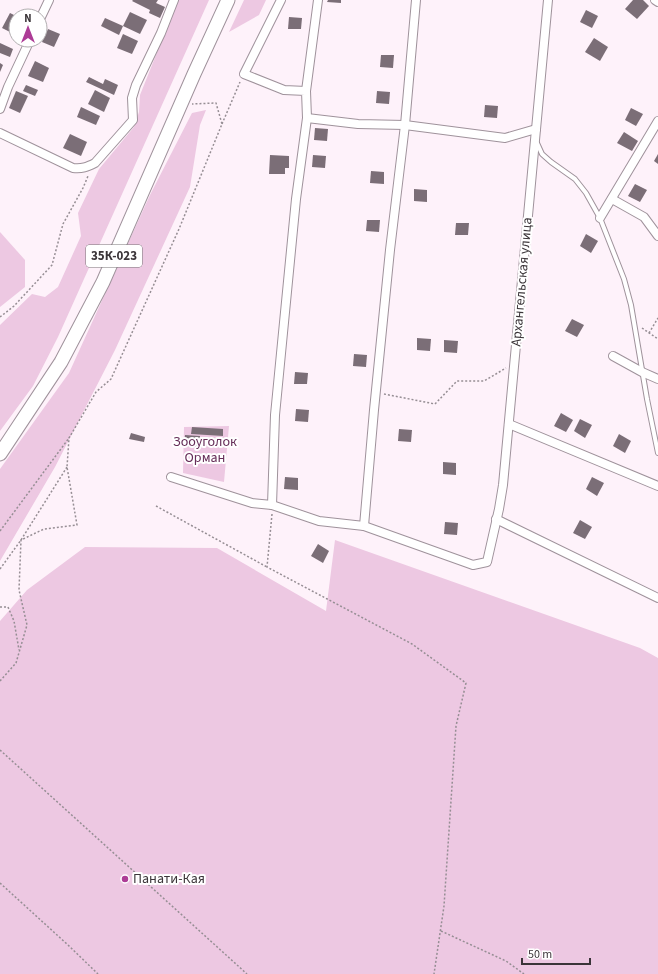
<svg xmlns="http://www.w3.org/2000/svg" width="658" height="974" font-family="'Source Sans 3',sans-serif">
<rect width="100%" height="100%" fill="#fef2fa"/>
<!-- green -->
<g fill="#edc8e2">
<polygon points="178,0 209,0 58,337 33,386 0,431 0,325 32,294 45,297 58,287 81,236 78,213 99,169 134,127 139,112 140,95"/>
<polygon points="244,0 266,0 259,15 229,32"/>
<polygon points="206,110 200,125 190,187 115,350 55,467 0,561 0,469 69,373 150,195 192,113"/>
<polygon points="0,232 25,260 25,287 0,307"/>
<polygon points="229,426 224,482 183,473 184,427"/>
<polygon points="335,540 640,648 658,658 658,974 0,974 0,621 27,590 85,547 217,548 326,611"/>
</g>
<!-- building -->
<g fill="#7b6e77">
<polygon points="133,0 158,0 156,3 165,7 160,18 149,13 150,10 132,1"/>
<polygon points="328,0 341,0 341,3 327,2"/>
<polygon points="633,0 643,0 649,6 637,19 625,9"/>
<polygon points="586,10 598,16 592,28 580,22"/>
<polygon points="130,12 147,20 140,34 123,26"/>
<polygon points="10,13 16,16 16,35 2,28"/>
<polygon points="289,17 302,18 301,29 288,29"/>
<polygon points="105,18 123,26 119,35 101,26"/>
<polygon points="48,29 60,34 54,47 42,42"/>
<polygon points="123,34 138,41 132,54 117,48"/>
<polygon points="594,38 608,47 600,61 585,52"/>
<polygon points="0,43 13,49 10,57 0,53"/>
<polygon points="381,55 394,55 393,68 380,67"/>
<polygon points="35,61 49,68 43,82 28,76"/>
<polygon points="0,63 3,65 0,72"/>
<polygon points="89,77 103,84 105,79 118,85 114,95 86,82"/>
<polygon points="26,85 38,90 35,96 23,91"/>
<polygon points="95,90 110,98 104,112 88,104"/>
<polygon points="16,91 28,96 20,113 9,108"/>
<polygon points="377,91 390,92 389,104 376,103"/>
<polygon points="485,105 498,106 497,118 484,117"/>
<polygon points="81,107 100,116 96,125 77,117"/>
<polygon points="631,108 643,114 636,126 625,120"/>
<polygon points="315,128 328,129 327,141 314,140"/>
<polygon points="624,132 638,141 632,151 617,143"/>
<polygon points="70,134 87,142 81,156 63,148"/>
<polygon points="658,154 658,164 654,161"/>
<polygon points="270,155 289,156 289,168 285,168 285,174 269,174"/>
<polygon points="313,155 326,156 325,168 312,167"/>
<polygon points="371,171 384,172 384,184 370,183"/>
<polygon points="635,184 647,190 640,202 628,196"/>
<polygon points="414,189 427,190 427,202 414,201"/>
<polygon points="367,220 380,220 379,232 366,231"/>
<polygon points="456,223 469,223 468,235 455,235"/>
<polygon points="586,234 598,241 591,253 580,246"/>
<polygon points="572,319 584,325 577,337 565,331"/>
<polygon points="417,338 431,339 430,351 417,350"/>
<polygon points="444,340 458,341 457,353 444,352"/>
<polygon points="354,354 367,355 366,367 353,366"/>
<polygon points="295,372 308,373 307,384 294,384"/>
<polygon points="296,409 309,410 308,422 295,421"/>
<polygon points="561,413 573,420 566,432 554,426"/>
<polygon points="580,419 592,425 585,438 574,431"/>
<polygon points="192,427 223,429 223,436 191,434"/>
<polygon points="399,429 412,430 411,442 398,441"/>
<polygon points="131,433 145,437 144,442 129,439"/>
<polygon points="619,434 631,441 625,453 613,446"/>
<polygon points="185,435 200,436 199,447 184,446"/>
<polygon points="443,462 456,463 456,475 443,474"/>
<polygon points="285,477 298,478 298,490 284,489"/>
<polygon points="592,477 604,483 597,496 586,489"/>
<polygon points="580,520 592,527 585,539 573,533"/>
<polygon points="445,522 458,523 457,535 444,534"/>
<polygon points="318,544 329,551 323,563 311,556"/>
</g>
<g fill="none" stroke-linecap="round" stroke-linejoin="round">
<!-- lane casing -->
<g stroke="#9f929b" stroke-width="6">
<polyline id="lane" points="537,143 542,154 551,162 575,179 586,193 600,218 624,279 631,305 647,399 658,453"/>
</g>
<!-- street casing -->
<g stroke="#9f929b" stroke-width="10">
<g id="street">
<polyline points="655,0 658,2"/>
<polyline points="40,19 49,0"/>
<polyline points="306,91 318,0"/>
<polyline points="0,109 8,87 30,40"/>
<polyline points="307,118 358,124 405,125 505,138 536,129"/>
<path d="M0 133 73 168C82 169 87 167 95 163L133 120 132 98 136 85 161 33 174 0"/>
<polyline points="612,199 644,217 658,236"/>
<polyline points="600,218 658,121"/>
<polyline points="613,356 642,372 658,379"/>
<polyline points="509,424 658,486"/>
<polyline points="171,477 252,503 272,505 319,521 364,526 473,565 487,562 499,509 503,485 548,0"/>
<polyline points="272,505 275,415 296,199 307,118 306,91 284,90 244,74 281,0"/>
<polyline points="496,519 658,598"/>
<polyline points="364,526 374,410 390,250 405,125 416,0"/>
</g>
</g>
<!-- primary casing -->
<g stroke="#9f929b" stroke-width="15">
<polyline id="primary" points="0,454 61,362 103,282 194,74 228,0"/>
</g>
<!-- path -->
<g stroke="#968e94" stroke-width="1.5" stroke-dasharray="2 2" stroke-linecap="butt">
<polyline points="222,124 240,82"/>
<polyline points="0,317 14,306 52,265 63,224 83,188 88,176"/>
<polyline points="642,328 658,339"/>
<polyline points="649,333 658,318"/>
<polyline points="384,394 435,404 457,381 484,381 506,368"/>
<polyline points="156,506 267,567"/>
<polyline points="272,514 267,567 412,644 466,683 456,726 444,906 434,974"/>
<polyline points="0,531 69,438"/>
<polyline points="0,569 21,540 67,467"/>
<polyline points="0,607 8,607 14,621 19,650"/>
<polyline points="0,681 16,663 27,625 19,590 21,540 44,529 77,525 67,467 69,438 96,392 111,379 179,229 222,124 216,103 192,104"/>
<polyline points="0,750 247,974"/>
<polyline points="0,883 68,945 98,974"/>
<polyline points="441,931 506,961 524,974"/>
</g>
<!-- lane -->
<use href="#lane" stroke="#fff" stroke-width="4"/>
<!-- street -->
<use href="#street" stroke="#fff" stroke-width="8"/>
<!-- primary -->
<use href="#primary" stroke="#fff" stroke-width="13"/>
</g>
<!-- markers -->
<circle fill="#ad3c96" stroke="#fff" stroke-width="1.5" cx="125" cy="879" r="4"/>
<g text-anchor="middle" dominant-baseline="central" stroke-width="4" stroke-linejoin="round" paint-order="stroke">
<!-- shield labels -->
<rect fill="#fff" stroke="#767274" stroke-width="1" x="86" y="245" width="56" height="22" rx="3"/>
<g font-size="13" font-weight="bold" fill="#3b3539">
<text x="114" y="256">35К-023</text>
</g>
<!-- street labels -->
<g font-size="14" fill="#3b3539" stroke="#fff">
<text transform="translate(522 282) rotate(-85)">Архангельская улица</text>
</g>
<!-- park labels -->
<g font-size="14" fill="#652d58" stroke="#fff">
<text x="205" y="442">Зооуголок<tspan x="205" dy="16">Орман</tspan></text>
</g>
<!-- poi labels -->
<g font-size="14" fill="#3b3539" stroke="#fff" text-anchor="start">
<text x="133" y="879">Панати-Кая</text>
</g>
</g>
<!-- north arrow -->
<g transform="translate(28 28)"><circle r="19" fill="#ffffff" stroke="#b1aeb0"/>
<path d="M0-3L7 15L0 10L-7 15Z" fill="#ad3c96"/>
<text y="-6" font-size="11" font-weight="bold" text-anchor="middle" fill="#3b3539">N</text>
</g>
<!-- scale -->
<path d="M522 958v6h68v-6" fill="none" stroke="#3b3539" stroke-width="2"/>
<text x="528" y="958" font-size="12" fill="#3b3539" stroke="#ffffff" stroke-width="3" paint-order="stroke">50 m</text>
</svg>
